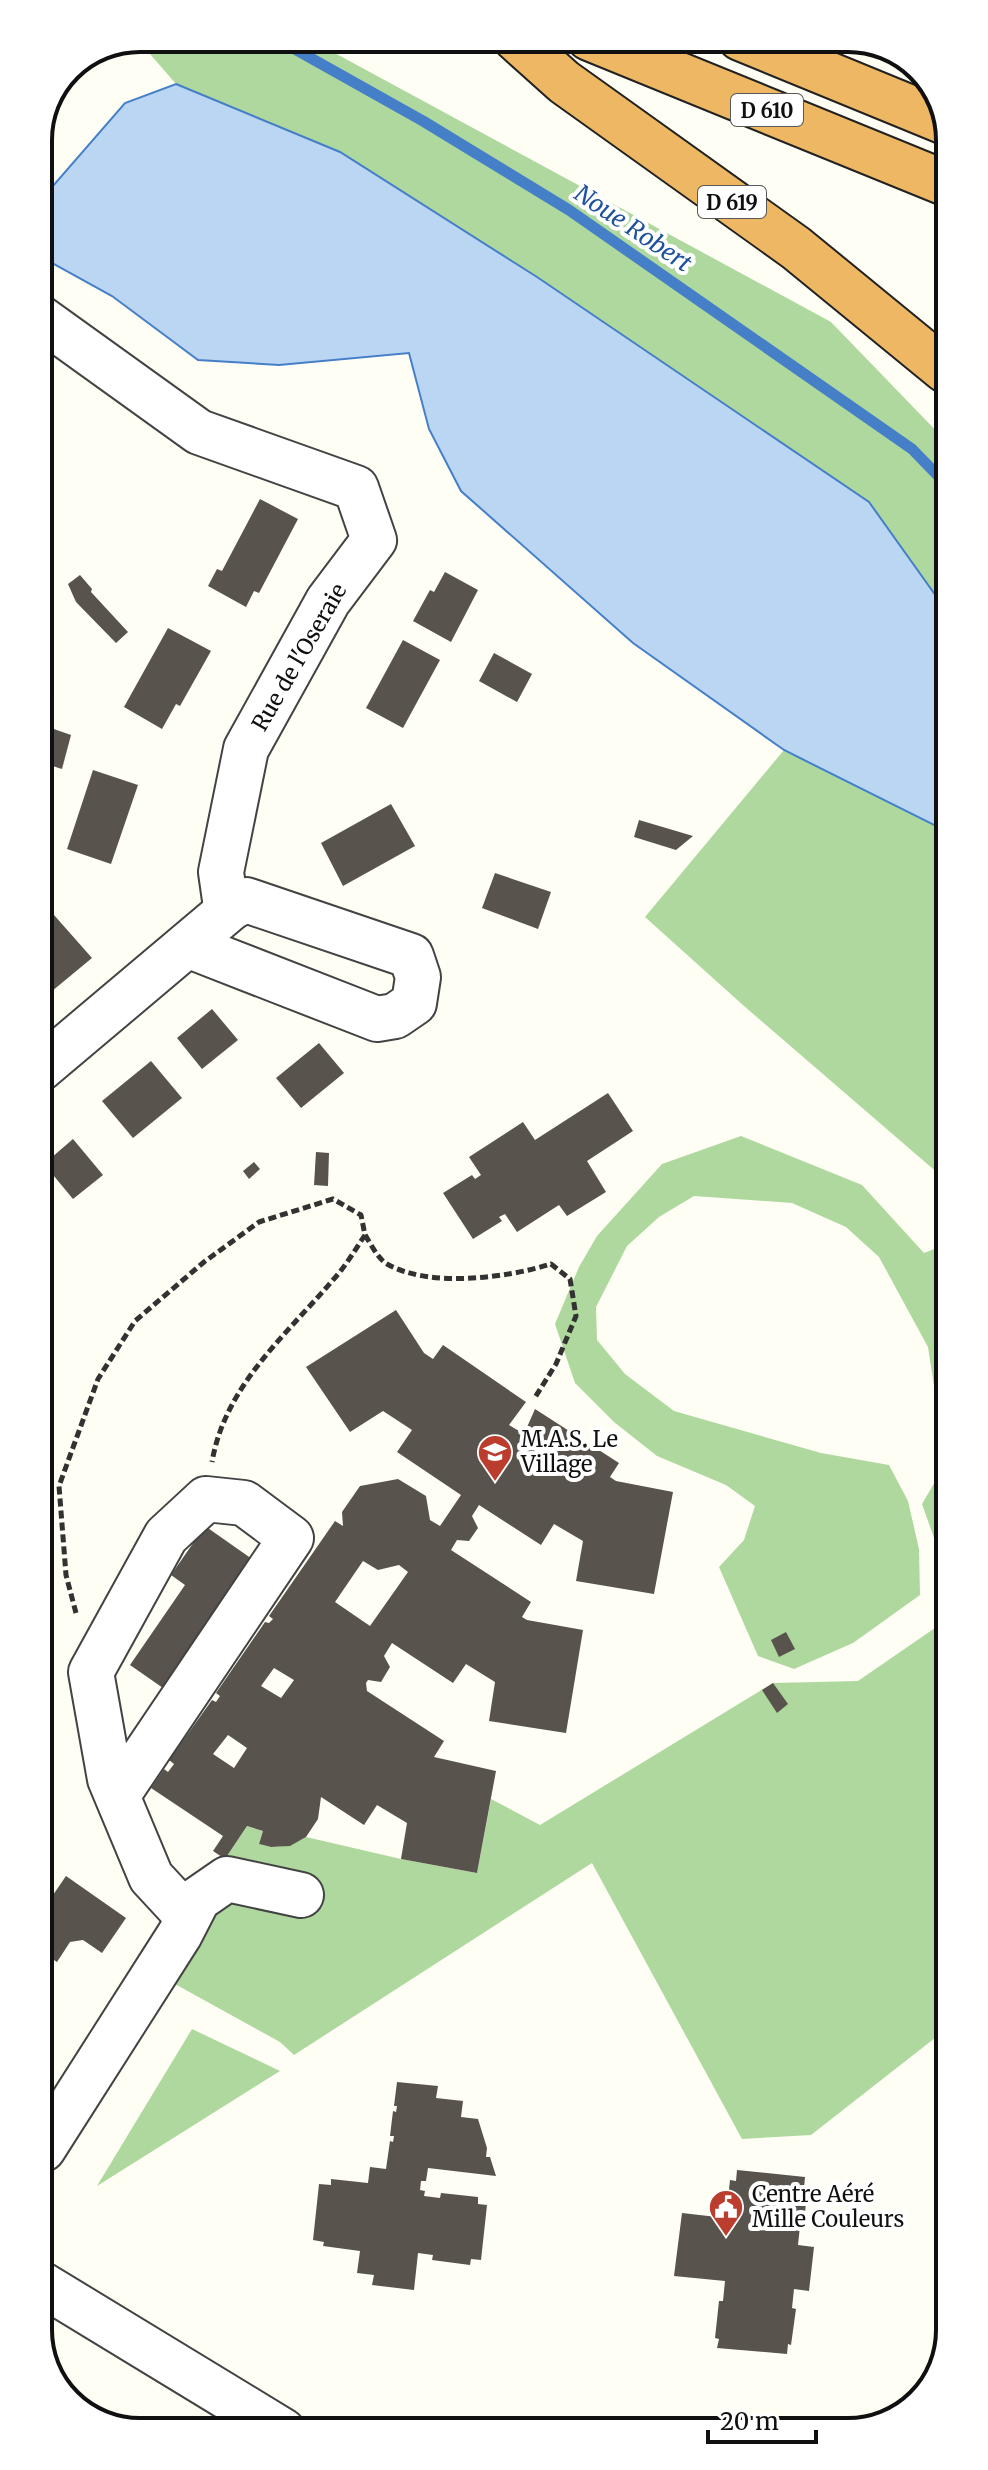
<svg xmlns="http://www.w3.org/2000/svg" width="988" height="2470" font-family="Merriweather,serif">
<rect width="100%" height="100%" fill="#fefef4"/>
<!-- forest -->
<g fill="#afd89e">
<polygon points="140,38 307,38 831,322 945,440 946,610 869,502 537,277 340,152 176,84 137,39"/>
<polygon points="784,750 946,831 947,1181 744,1006 645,917"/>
<polygon points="741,1136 862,1185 924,1253 947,1244 948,1565 939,1552 922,1504 936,1480 934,1386 928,1347 879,1257 846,1227 792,1203 694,1196 659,1217 627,1246 596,1307 597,1340 625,1374 674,1411 821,1453 889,1465 908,1501 919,1549 920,1595 853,1643 794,1669 758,1656 719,1567 744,1540 755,1506 726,1485 657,1456 614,1422 575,1383 555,1324 579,1267 597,1236 662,1164"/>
<path d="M948 1619 949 2027 811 2135 742 2139 592 1863 294 2055 280 2042 164 1978 225 1859 247 1826 263 1831 259 1844C277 1850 290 1846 306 1837L401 1859 477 1873 491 1799 540 1825 773 1683 858 1681Z"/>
<polygon points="192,2029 280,2071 97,2186"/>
</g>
<!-- water -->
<polygon fill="#bbd6f3" stroke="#457fc7" stroke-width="2" points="176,84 340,152 537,277 869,502 946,610 946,831 784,750 633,643 461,491 429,429 409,353 279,365 198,360 112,296 41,257 38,212 52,187 125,103"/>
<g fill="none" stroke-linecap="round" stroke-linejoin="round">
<!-- stream -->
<polyline stroke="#457fc7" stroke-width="11" points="275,38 423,121 569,210 912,449 946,484"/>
</g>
<!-- building -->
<g fill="#58534d" fill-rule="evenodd">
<polygon points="260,499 298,519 259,593 254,591 246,607 208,586 217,569 222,571"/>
<polygon points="445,572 478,590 451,642 413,621 430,590 434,592"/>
<polygon points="80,575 92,589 91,592 128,632 116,643 76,602 68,584"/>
<polygon points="168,628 211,651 180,706 176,704 162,729 124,707"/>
<polygon points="403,640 440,660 403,728 366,708"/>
<polygon points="494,653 532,674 517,702 479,681"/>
<polygon points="51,728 71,735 62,769 43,763"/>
<polygon points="93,770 138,785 111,864 67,849"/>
<polygon points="391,804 415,846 343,886 321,843"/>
<polygon points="639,820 693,836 676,850 634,837"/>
<polygon points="495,873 551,892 538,929 482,908"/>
<polygon points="54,915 92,958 40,1001 40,956 49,949 40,937 40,927"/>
<polygon points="212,1009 238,1040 202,1069 177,1038"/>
<polygon points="319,1043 344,1073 301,1108 276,1078"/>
<polygon points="151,1061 182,1098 133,1138 102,1101"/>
<polygon points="608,1093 633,1131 587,1161 606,1192 567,1216 559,1205 517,1232 505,1214 499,1217 502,1221 473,1239 443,1193 472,1175 475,1179 481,1175 469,1157 523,1122 535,1140"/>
<polygon points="73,1139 103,1175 73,1199 44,1164"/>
<polygon points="316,1152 329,1153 328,1186 314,1185"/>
<polygon points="254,1162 260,1169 249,1179 243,1171"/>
<path d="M396 1310 424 1353 433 1359 443 1345 526 1402 509 1425 524 1434 535 1409 619 1463 610 1477 616 1481 673 1492 654 1594 576 1581 583 1541 554 1524 541 1545 479 1505 472 1516 478 1528 469 1541 457 1540 451 1550 531 1602 522 1617 527 1620 583 1630 566 1733 489 1721 495 1682 466 1664 453 1683 392 1643 384 1656 390 1667 381 1682 368 1680 366 1683 367 1691 444 1741 434 1757 496 1771 477 1873 401 1859 407 1823 377 1805 364 1825 321 1797 318 1819 306 1837 290 1846 271 1847 259 1844 263 1831 247 1826 225 1859 213 1851 223 1836 151 1788 164 1769 168 1772 174 1764 169 1760 212 1700 216 1702 220 1696 216 1693 265 1622 269 1623 273 1619 269 1616 335 1521 343 1526 342 1512 360 1486 398 1479 426 1496 430 1520 440 1526 461 1495 397 1452 412 1430 383 1411 350 1432 306 1367ZM363 1561 378 1570 399 1565 408 1572 370 1626 335 1602ZM274 1668 294 1680 281 1698 261 1686ZM228 1735 247 1748 234 1768 213 1754Z"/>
<polygon points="205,1526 252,1559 163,1688 130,1665 185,1585 171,1575"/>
<polygon points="786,1632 795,1649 779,1657 771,1640"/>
<polygon points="773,1683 788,1704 777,1713 762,1690"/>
<polygon points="66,1876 126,1918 102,1953 83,1940 70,1942 57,1962 42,1952 42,1911"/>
<polygon points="397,2082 438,2086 436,2098 463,2101 461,2117 478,2119 487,2148 486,2157 490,2157 496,2176 428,2168 426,2181 421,2181 420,2190 425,2191 424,2196 440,2198 441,2193 478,2197 478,2204 487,2205 481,2260 471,2259 470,2265 432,2260 433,2255 418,2253 414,2290 372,2285 374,2275 357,2273 360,2251 323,2246 324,2242 313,2240 319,2184 331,2185 331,2179 368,2183 370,2167 386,2169 390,2141 393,2142 394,2136 390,2136 393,2111 396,2112 397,2106 394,2106"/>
<polygon points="737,2170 805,2177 804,2188 807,2189 804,2226 800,2226 798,2245 814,2247 809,2291 794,2289 792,2308 796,2309 791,2345 788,2344 787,2354 717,2348 719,2339 715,2338 719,2301 723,2301 725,2281 674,2276 682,2213 726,2218 730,2180 736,2181"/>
</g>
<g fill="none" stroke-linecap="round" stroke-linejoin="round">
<!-- minor casing -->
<g stroke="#434343" stroke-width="48">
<g id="minor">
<polyline points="39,317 199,432 356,488 374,540 328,601 246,749 221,872 225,900 232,907"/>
<polyline points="40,1069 232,907 246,900 411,956 418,977 414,1003 395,1016 377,1019 187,945"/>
<polyline points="117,1796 291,1538 244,1503 206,1499 166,1536 91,1672 110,1779 151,1877 188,1917"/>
<polyline points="43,2149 180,1934 198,1899 227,1879 301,1895"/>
<polyline points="43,2285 283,2431"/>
</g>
</g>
<!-- highway casing -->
<g stroke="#212121" stroke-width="48">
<g id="highway">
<polyline points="515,38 564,82 796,248 945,370"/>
<polyline points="589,38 945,183"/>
<polyline points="740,38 945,122"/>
</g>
</g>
<!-- path -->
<g stroke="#323232" stroke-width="5" stroke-dasharray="8 4" stroke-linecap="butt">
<path d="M365 1235C371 1244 378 1259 387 1264 429 1288 507 1278 551 1264L570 1279 576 1316 556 1364 534 1399"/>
<path d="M76 1613 66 1575 59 1486 98 1379 135 1321 204 1262 259 1222 333 1199 361 1215 365 1235C355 1250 345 1267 333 1280 285 1336 225 1386 212 1462"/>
</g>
<!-- minor -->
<use href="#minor" stroke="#fff" stroke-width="44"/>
<!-- highway -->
<use href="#highway" stroke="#edb764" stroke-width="44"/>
</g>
<!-- icons -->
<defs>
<g id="school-pin" transform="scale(1.8)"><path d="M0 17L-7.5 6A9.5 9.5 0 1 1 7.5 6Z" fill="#ba3d2e" stroke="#fff"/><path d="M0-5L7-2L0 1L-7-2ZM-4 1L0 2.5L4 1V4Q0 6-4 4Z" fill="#fff"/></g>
<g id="civic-pin" transform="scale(1.8)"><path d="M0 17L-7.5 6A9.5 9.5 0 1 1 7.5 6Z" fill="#ba3d2e" stroke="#fff"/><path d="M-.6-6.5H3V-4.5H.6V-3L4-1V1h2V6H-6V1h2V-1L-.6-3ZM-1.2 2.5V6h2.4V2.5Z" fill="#fff"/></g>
</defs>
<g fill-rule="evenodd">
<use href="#school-pin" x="495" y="1452"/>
<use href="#civic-pin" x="726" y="2207"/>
</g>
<g text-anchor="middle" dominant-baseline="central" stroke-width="8" stroke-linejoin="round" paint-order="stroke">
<!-- shield labels -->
<g fill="#fff" stroke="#585858" stroke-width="2">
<rect x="731" y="94" width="72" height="32" rx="6"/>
<rect x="698" y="186" width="68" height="32" rx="6"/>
</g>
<g font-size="20" font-weight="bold" fill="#101010">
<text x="767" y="110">D 610</text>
<text x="732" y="202">D 619</text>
</g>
<!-- street labels -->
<g font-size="22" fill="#101010" stroke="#fff">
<text transform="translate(299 657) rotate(-60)">Rue de l'Oseraie</text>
</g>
<!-- poi labels -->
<g font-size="22" fill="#101010" stroke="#fff" text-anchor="start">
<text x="521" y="1439">M.A.S. Le<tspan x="521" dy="25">Village</tspan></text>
<text x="752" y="2194">Centre Aéré<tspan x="752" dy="25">Mille Couleurs</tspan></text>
</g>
<!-- water labels -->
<g font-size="24" font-style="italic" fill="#1e529d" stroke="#fff">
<text transform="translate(633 228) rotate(34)">Noue Robert</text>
</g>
</g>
<!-- crop -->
<path d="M0 0H988V2470H0ZM140 52H848A88 88 0 0 1 936 140V2330A88 88 0 0 1 848 2418H140A88 88 0 0 1 52 2330V140A88 88 0 0 1 140 52Z" fill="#fff" fill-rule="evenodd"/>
<path fill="none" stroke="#101010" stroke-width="4" d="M140 52H848A88 88 0 0 1 936 140V2330A88 88 0 0 1 848 2418H140A88 88 0 0 1 52 2330V140A88 88 0 0 1 140 52Z"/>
<!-- scale -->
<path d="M708 2430v12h108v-12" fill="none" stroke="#101010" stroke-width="4"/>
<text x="720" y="2430" font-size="24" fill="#101010" stroke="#ffffff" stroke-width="6" paint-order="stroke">20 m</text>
</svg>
